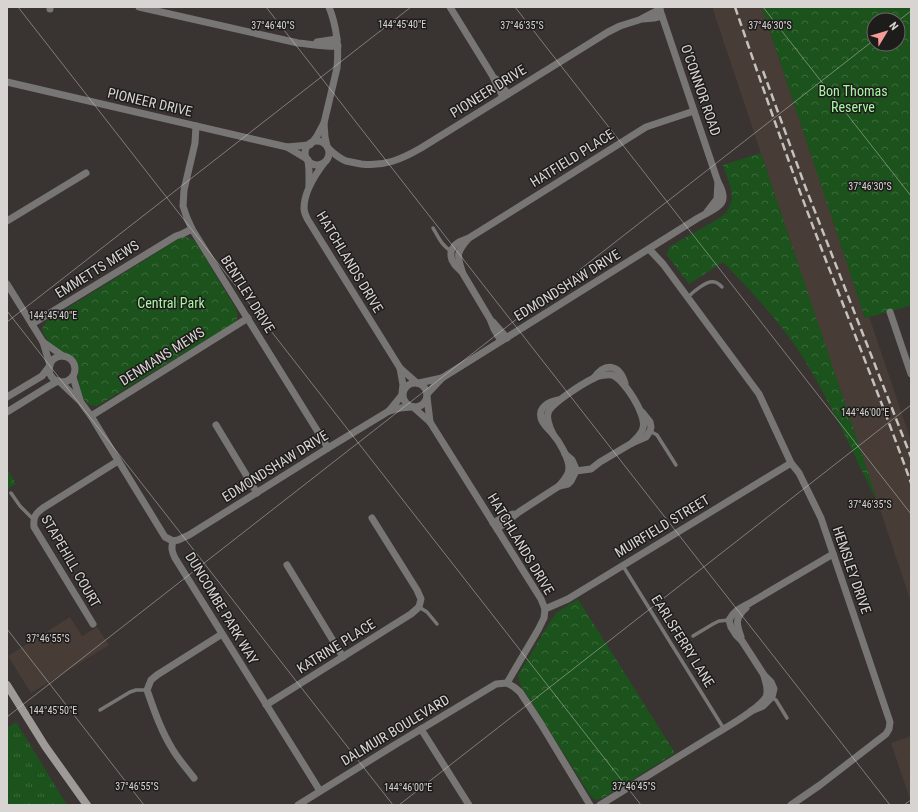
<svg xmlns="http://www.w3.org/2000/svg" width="918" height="812" font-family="'Roboto Condensed',sans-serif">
<defs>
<pattern id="grass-tufts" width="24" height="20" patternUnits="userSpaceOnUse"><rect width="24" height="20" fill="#1c521c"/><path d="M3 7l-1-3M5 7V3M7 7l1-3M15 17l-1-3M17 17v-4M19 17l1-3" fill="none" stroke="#3c6a3c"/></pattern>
<pattern id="park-crowns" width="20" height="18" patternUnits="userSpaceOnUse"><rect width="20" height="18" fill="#1c521c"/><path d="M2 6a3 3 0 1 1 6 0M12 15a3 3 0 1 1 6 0" fill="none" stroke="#3c6a3c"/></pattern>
</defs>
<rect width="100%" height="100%" fill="#393431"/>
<!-- built -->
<g fill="#473c36">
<polygon points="712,7 762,7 865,317 869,316 911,441 911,602"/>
<polygon points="70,617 82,636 97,627 109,645 31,693 8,656"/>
<polygon points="911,736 911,802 891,743"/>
</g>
<!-- grass -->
<polygon fill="url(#grass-tufts)" points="16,722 67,805 7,805 7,728"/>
<!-- park -->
<g fill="url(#park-crowns)" fill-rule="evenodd">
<path d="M762 7H911V305L899 309 865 318ZM874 20H898V44H874Z"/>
<path d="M761 153 879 505C855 458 834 409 807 364 784 326 754 294 723 262L689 284 667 255 669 247 718 219 726 213 730 205 732 200 731 188 723 165Z"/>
<path d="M182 237C188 237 191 238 195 241L233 304C237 310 239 315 236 322L97 406C95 406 93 406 91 405 82 402 78 387 78 378 78 372 80 366 76 360 72 356 67 355 62 353 55 349 40 335 43 326 44 325 46 322 47 321Z"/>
<polygon points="7,469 16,484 7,489"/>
<polygon points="578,599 675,753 603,798 597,800 592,798 520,684 518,675 550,622 556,613"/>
</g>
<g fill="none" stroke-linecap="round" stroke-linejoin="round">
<!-- lane -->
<g stroke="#787674" stroke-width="3.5">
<path d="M433 228C438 236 442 247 452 251"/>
<path d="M688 297C693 292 707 280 714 282 717 282 720 285 722 287"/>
<polyline points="650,431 657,435 676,465"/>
<polyline points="11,493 20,506 34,520"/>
<polyline points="623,566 724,729"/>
<polyline points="419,607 427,612 437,624"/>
<polyline points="693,636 713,624 719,621 730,620"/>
<polyline points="771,697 776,700 787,718"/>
<polyline points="100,710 130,692 136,690 147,690"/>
</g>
<!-- street -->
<g stroke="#787674" stroke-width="7">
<path d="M139 7 298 43C311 44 324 47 338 46"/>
<polyline points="450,7 492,75 503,97"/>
<polyline points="50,9 50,7"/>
<polyline points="643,19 654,18 662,16"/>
<polyline points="317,42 337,39"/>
<polyline points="496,79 508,94"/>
<polyline points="7,82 287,147 307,159"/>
<polyline points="324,123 325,137 327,146"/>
<polyline points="196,126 195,143 184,190 183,206 187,218 192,229 328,448"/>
<circle cx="317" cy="153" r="12"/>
<path d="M311 144 317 136 324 123 337 68C339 47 337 27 329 7"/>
<polyline points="287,147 309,145"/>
<path d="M328 148C333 153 339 158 346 161 351 162 356 163 361 164 384 167 402 159 421 148L608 32 620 26 639 20 660 9"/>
<polyline points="308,160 309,170 309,186"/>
<path d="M324 163C315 175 304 193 304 208 304 213 306 216 308 220L400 368 403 385 402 393"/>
<polyline points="707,212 717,199 718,182"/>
<polyline points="7,221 86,173"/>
<polyline points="649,249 663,264 759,394 791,463 799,473 821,518 890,722 889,729 886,734 820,785 791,805"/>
<path d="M462 271C457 255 456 253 468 239"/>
<polyline points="7,284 43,342 50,365"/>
<polyline points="890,312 911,374"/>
<polyline points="493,322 507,338"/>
<polyline points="32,324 176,236 182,234 192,229"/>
<polyline points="501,341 494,329 490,319 462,272 455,265 452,260 451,256 451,251 455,245 459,242 469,238 646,127 694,111"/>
<polyline points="43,342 63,356"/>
<circle cx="62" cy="369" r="13"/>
<polyline points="400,368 417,383"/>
<polyline points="73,377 80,400"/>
<path d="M594 378C605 362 619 364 625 383"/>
<path d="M60 382 80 401 91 416 165 537 173 541C171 548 172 552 175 558L320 791"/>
<circle cx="415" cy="395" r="12"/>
<path d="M419 383 442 378 698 218C715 208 732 206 718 182L659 7"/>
<polyline points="427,394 442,378"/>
<polyline points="7,397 42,376 49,367"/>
<polyline points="427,397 430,422"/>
<path d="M558 400C549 402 538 407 541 418 542 424 548 428 552 433 559 441 570 459 569 470 568 476 563 481 559 486"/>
<polyline points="413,407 430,422 541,599 545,609 544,618 538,630 507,683"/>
<polyline points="389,411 402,395"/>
<polyline points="7,412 49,386 58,381"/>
<polyline points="91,416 248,318"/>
<polyline points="216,425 257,493"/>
<path d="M553 434C550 428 546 420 548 413 551 403 584 383 594 378 598 376 607 374 612 375 624 379 647 415 643 428 642 434 636 438 632 443"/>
<polyline points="569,470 576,471 591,469 600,462 632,443 646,437 650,431 651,427 650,422 642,412"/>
<polyline points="493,523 502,518 513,514"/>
<polyline points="497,529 505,523 519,512 559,486 568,484 571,481 575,473 576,469 572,460 565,454"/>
<polyline points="173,541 178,540 189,535 328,448 389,411 400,408 411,407"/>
<polyline points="287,565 343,657"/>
<polyline points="545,609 568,599 791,463"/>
<path d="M93 624 34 527C33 517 35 514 43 508L118 461"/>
<path d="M741 637C736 623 735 618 746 608"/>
<polyline points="507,683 514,687 520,692 541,724 590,805"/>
<polyline points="266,705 411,614 419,607 421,599 417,590 372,518"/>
<path d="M751 711 763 706 772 697 774 689 771 682 764 675 742 641 736 635 731 627 729 620C735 610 740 608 750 603L833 554"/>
<polyline points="421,729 469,805"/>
<path d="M194 778C187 769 179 760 173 750 161 731 154 710 147 690L151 680 157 675 222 634"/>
<polyline points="298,805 393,746 496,684 507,683"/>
<path d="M600 805C637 782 675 759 712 736 725 728 758 710 766 697 769 690 766 683 764 676"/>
</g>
<!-- secondary -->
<polyline stroke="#9d9a97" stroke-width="8" points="7,685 45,746 87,805"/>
<!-- rail -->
<g stroke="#c4c1bf" stroke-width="2.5" stroke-dasharray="8 4" stroke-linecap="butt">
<path d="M735 7C755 65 775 123 796 181 833 282 875 382 911 483"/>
<polyline points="763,71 805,186 911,457"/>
</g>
</g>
<!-- ticks -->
<path fill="none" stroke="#d7d4d2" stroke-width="1" stroke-opacity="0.45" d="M18 7 641 805M266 7 890 805M515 7 911 514M763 7 911 196M898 21 911 11M7 311 393 805M7 322 411 7M7 629 144 805M7 717 874 40M399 805 911 405M904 805 911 800"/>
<g text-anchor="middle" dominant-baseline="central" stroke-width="3" stroke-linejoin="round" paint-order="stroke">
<!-- street labels -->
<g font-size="14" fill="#d7d4d2" stroke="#1e1c1b">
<text transform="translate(701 90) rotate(71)">O'CONNOR ROAD</text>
<text transform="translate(488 91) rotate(-32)">PIONEER DRIVE</text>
<text transform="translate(150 102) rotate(13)">PIONEER DRIVE</text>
<text transform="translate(572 158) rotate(-32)">HATFIELD PLACE</text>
<text transform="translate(350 262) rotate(59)">HATCHLANDS DRIVE</text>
<text transform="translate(97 269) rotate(-32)">EMMETTS MEWS</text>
<text transform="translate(567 285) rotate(-32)">EDMONDSHAW DRIVE</text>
<text transform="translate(248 294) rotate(58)">BENTLEY DRIVE</text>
<text transform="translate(162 356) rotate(-32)">DENMANS MEWS</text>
<text transform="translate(275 466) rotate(-32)">EDMONDSHAW DRIVE</text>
<text transform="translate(662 526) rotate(-31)">MUIRFIELD STREET</text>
<text transform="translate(521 544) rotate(59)">HATCHLANDS DRIVE</text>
<text transform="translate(71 561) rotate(60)">STAPEHILL COURT</text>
<text transform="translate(852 570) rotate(71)">HEMSLEY DRIVE</text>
<text transform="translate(222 608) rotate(59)">DUNCOMBE PARK WAY</text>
<text transform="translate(683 641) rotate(58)">EARLSFERRY LANE</text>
<text transform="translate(336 646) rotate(-32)">KATRINE PLACE</text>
<text transform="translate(395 730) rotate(-31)">DALMUIR BOULEVARD</text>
</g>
<!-- park labels -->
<g font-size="14" fill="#a8f5a4" stroke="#1e1c1b">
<text x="853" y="91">Bon Thomas<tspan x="853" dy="16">Reserve</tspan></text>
<text x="171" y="303">Central Park</text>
</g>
</g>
<g font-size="10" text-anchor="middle" fill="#d7d4d2" stroke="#1e1c1b" stroke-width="3" stroke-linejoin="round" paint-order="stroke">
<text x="402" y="28">144°45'40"E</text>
<text x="522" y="29">37°46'35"S</text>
<text x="273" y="29">37°46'40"S</text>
<text x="770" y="29">37°46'30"S</text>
<text x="870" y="190">37°46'30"S</text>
<text x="53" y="319">144°45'40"E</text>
<text x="865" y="416">144°46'00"E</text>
<text x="870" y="508">37°46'35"S</text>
<text x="48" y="642">37°46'55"S</text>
<text x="53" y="714">144°45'50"E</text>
<text x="137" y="790">37°46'55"S</text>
<text x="634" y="790">37°46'45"S</text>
<text x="408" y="791">144°46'00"E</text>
</g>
<!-- border -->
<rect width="918" height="812" fill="none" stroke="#d7d4d2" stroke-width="16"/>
<!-- north arrow -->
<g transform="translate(886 32) rotate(52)"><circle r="19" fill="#1e1c1b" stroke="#686664"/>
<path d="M0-3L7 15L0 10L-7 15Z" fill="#f59b98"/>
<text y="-6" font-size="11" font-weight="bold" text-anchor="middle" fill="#d7d4d2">N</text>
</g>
</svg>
